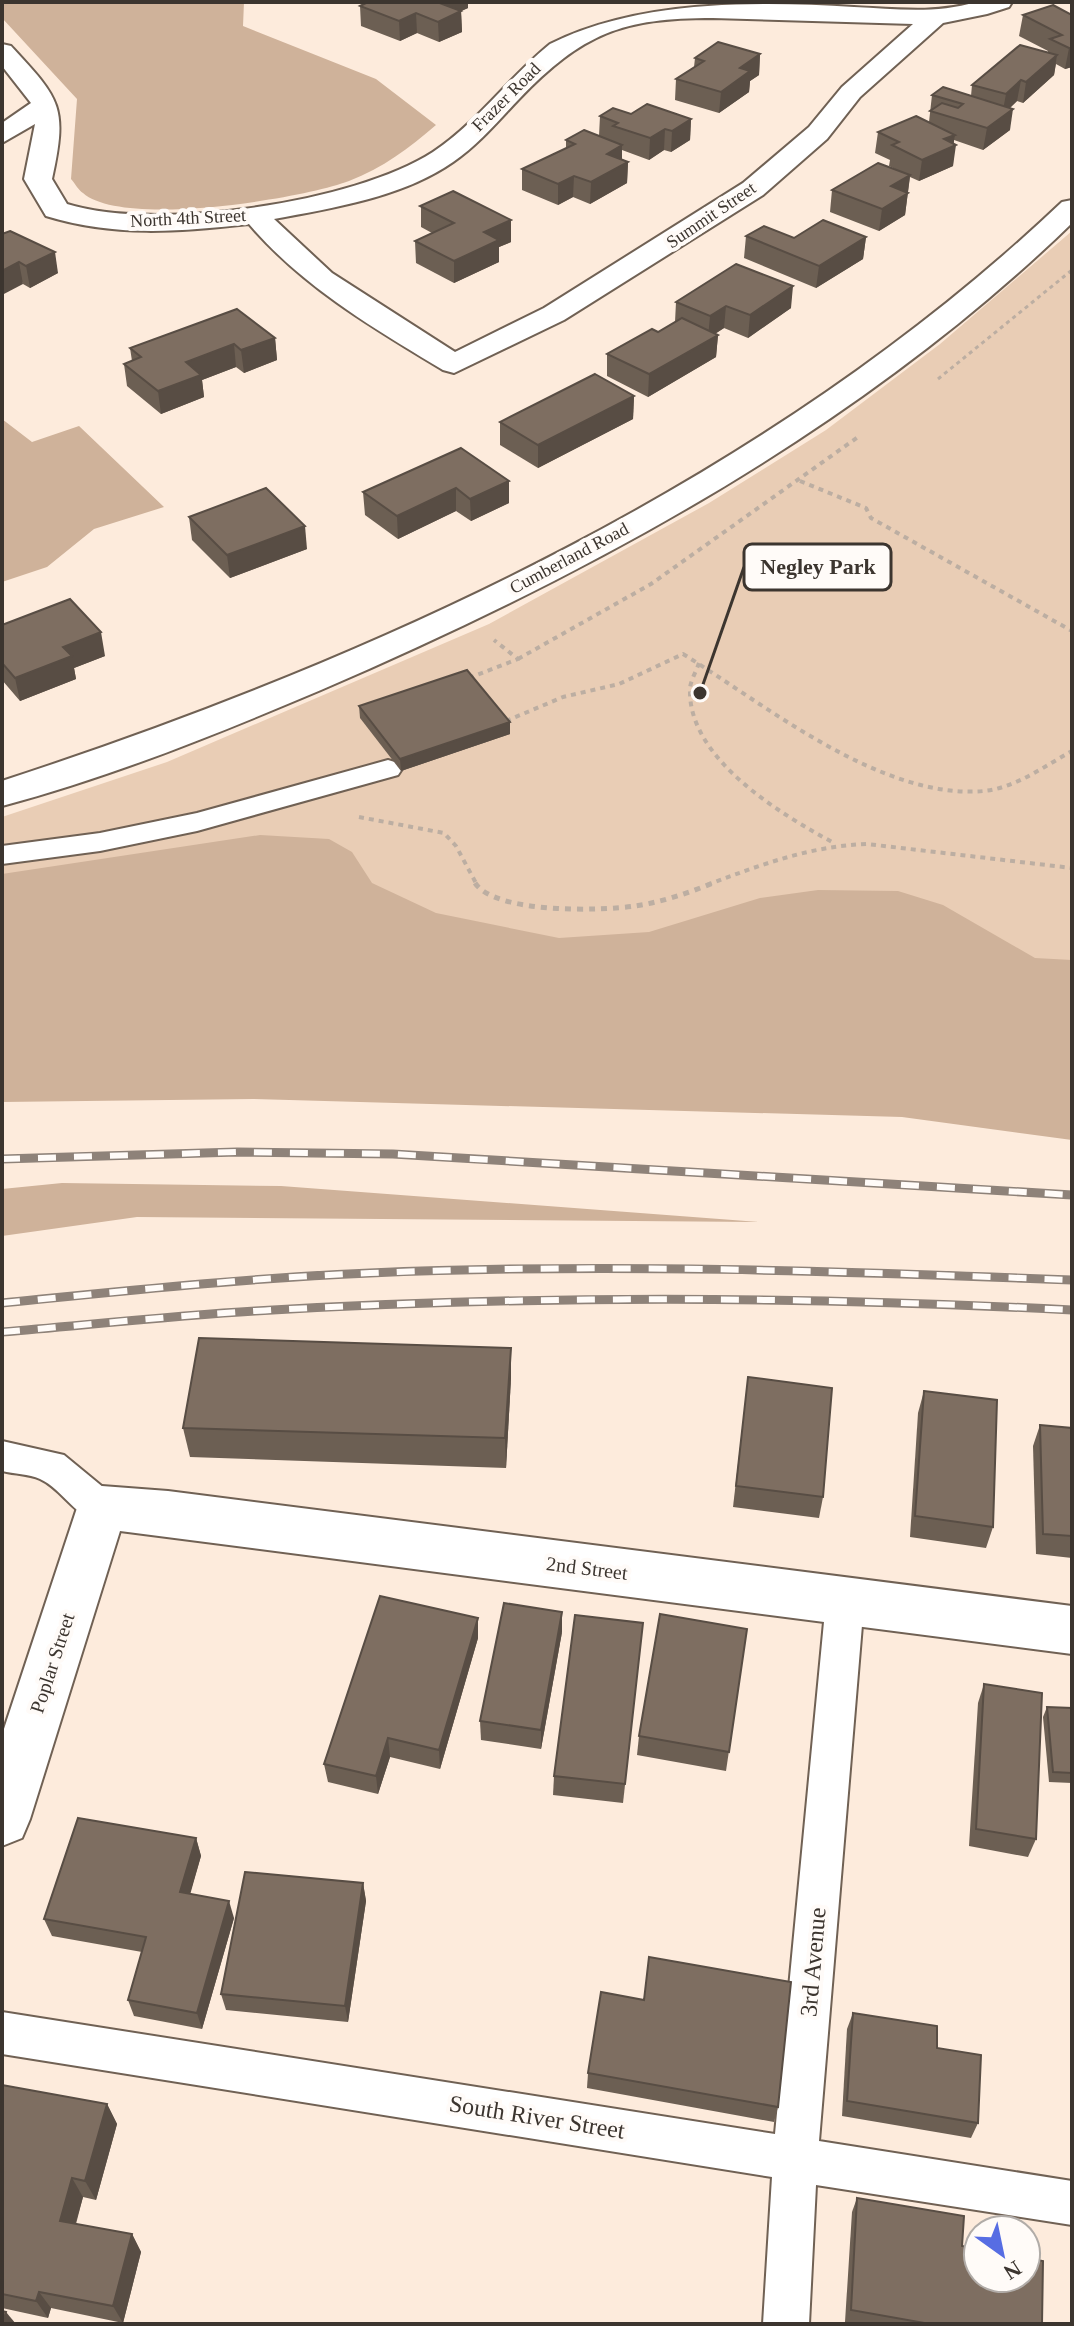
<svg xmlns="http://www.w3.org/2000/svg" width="1074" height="2326" font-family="Georgia,serif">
<rect width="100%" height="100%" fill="#fdebdc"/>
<!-- green -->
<polygon fill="#e9cdb5" points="1072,231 1072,1042 2,901 2,817 167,762 489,624 709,503 826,430 940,344"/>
<!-- forest -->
<g fill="#cfb29a">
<path d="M2 2H244L243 26 376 79 436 125C409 148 383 168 349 181 301 199 122 228 83 193 78 190 75 183 71 179L77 99 2 18Z"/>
<polygon points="2,419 32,442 79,426 164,507 94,529 47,567 2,582"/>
<polygon points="260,835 329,839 352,852 372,883 436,913 559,938 649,932 760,898 818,890 898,891 943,905 1035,958 1072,960 1072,1140 902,1117 253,1099 2,1102 2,874"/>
<polygon points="62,1183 281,1186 759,1222 137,1217 2,1236 2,1189"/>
</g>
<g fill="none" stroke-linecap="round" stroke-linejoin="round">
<!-- lane casing -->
<g stroke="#706154" stroke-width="4">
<g id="lane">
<polygon points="388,760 398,763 402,769 398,775 197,831 100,851 2,864 2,846 100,833 197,813"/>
<path d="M2 1441 64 1455 115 1497 120 1508 115 1519C81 1531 67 1491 40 1479 29 1474 14 1474 2 1471Z"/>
<polygon points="845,1584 858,1589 864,1601 819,2141 1072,2181 1072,2225 816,2185 809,2324 763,2324 772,2177 2,2054 2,2012 775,2134 826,1601 832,1589"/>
</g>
</g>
<!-- street casing -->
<g stroke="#706154" stroke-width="4">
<g id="street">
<path d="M976 2H1012L1009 7 987 14 943 23 860 97 827 139 763 195 564 320 454 373 443 370C373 328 303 287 249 224 179 232 114 237 46 216L24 179 35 124 2 143V123L31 103 2 66V44L11 46C60 99 68 106 52 179L67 204C156 232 354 203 433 152 477 123 509 77 550 44 638 0 754 1 854 7 895 9 937 14 976 2ZM713 18 913 24 842 87 809 127 743 183 544 308 455 352 332 273 274 219C333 208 403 197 453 162 478 145 498 121 519 99 583 33 622 18 713 18Z"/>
<path d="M1072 200V223C860 429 590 574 321 690 217 734 111 777 2 806V781C381 657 770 479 1062 202Z"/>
<polygon points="102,1486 168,1491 1072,1606 1072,1654 120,1531 30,1819 22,1838 2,1846 2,1735 77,1508 84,1493"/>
</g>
</g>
<!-- path-far2 -->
<polyline stroke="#bcaea2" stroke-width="3" stroke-dasharray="4 4" stroke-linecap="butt" points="938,379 1072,270"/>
<!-- path-far1 -->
<g stroke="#bcaea2" stroke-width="4" stroke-dasharray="5 5" stroke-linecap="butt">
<polyline points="800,481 866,508 871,518 1072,631"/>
<polyline points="518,659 651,584 858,437"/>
<path d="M699 663C696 672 689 683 690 692 690 760 782 815 834 843"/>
<polyline points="469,678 518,659 494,640"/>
<path d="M506 721 563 697 619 684 683 654C766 705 881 800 984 791 1015 788 1045 766 1072 751"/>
<polyline points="359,817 444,833 456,846 477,885"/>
<path d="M707 885C760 865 810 846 867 844L1072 868"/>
</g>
<!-- path -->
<path stroke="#bcaea2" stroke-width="5" stroke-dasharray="6 6" stroke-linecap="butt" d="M475 883C496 914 601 911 635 906 662 902 688 893 713 883"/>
<!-- lane -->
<use href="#lane" fill="#fff" fill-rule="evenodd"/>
<!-- street -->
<use href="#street" fill="#fff" fill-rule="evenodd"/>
<!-- rail casing -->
<g stroke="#8e8279" stroke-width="9">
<g id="rail">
<polyline points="2,1159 237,1152 393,1154 1072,1195"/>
<path d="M2 1303C124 1291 247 1278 370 1273 604 1263 838 1271 1072 1280"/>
<path d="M2 1332C86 1325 171 1316 255 1311 527 1295 800 1296 1072 1310"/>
</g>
</g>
<!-- rail -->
<use href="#rail" stroke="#fffbf8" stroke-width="6" stroke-dasharray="18" stroke-linecap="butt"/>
</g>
<!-- wall -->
<g fill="#6c5f53">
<polygon points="360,6 468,8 461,11 462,32 439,42 417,33 400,41 361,26"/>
<polygon points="1023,15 1072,15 1072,67 1065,69 1056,64 1054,75 1023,103 1017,101 1010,108 1010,130 983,150 954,140 953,166 919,181 910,177 905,215 879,231 830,212 832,190 897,170 889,166 890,160 875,153 878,132 929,122 932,95 971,96 972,85 1048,52 1048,51 1019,36"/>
<polygon points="760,54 759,75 750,81 749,92 719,113 675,100 676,79 694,67 695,58"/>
<polygon points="631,114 691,119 690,140 671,152 664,150 649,160 622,150 622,159 628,162 627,183 590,204 573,197 558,205 522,190 522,169 566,148 566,140 599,136 600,116"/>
<polygon points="421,206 511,220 511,242 499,247 499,262 454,283 416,263 415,241 432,233 421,227"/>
<polygon points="2,234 58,273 30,288 23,284"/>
<polygon points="746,236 794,238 866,237 863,259 816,288 744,258"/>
<polygon points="676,302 791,308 748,338 724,328 715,334 718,335 716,357 648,397 607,376 607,354 658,332 675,322"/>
<polygon points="275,338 277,360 244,373 236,367 202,380 204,397 161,414 127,386 124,364 132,361 130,348"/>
<polygon points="634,396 633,419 538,468 500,445 500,422"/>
<polygon points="509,481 509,503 471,521 456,511 398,539 365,515 363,492"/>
<polygon points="189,517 307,549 230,578 192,540"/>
<polygon points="2,625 105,656 74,668 76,679 20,701 2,680"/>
<polygon points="359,706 510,722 510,734 401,771 360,718"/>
<polygon points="748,1377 823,1497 819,1518 733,1507"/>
<polygon points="511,1378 506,1468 190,1457 183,1428"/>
<polygon points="924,1391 993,1527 986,1548 910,1537 918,1413"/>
<polygon points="1040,1425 1072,1428 1072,1558 1036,1554 1033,1446"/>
<polygon points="478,1618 478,1638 440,1769 390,1757 378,1794 328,1782 324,1764"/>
<polygon points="643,1623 623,1803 553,1795 554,1776"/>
<polygon points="747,1629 726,1771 637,1755 639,1736"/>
<polygon points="562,1632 541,1749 481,1740 480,1721"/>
<polygon points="984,1684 1036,1839 1028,1857 969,1846 978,1703"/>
<polygon points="1047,1707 1072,1708 1072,1783 1049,1782 1043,1717"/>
<polygon points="196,1838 201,1856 190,1893 234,1918 202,2029 134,2016 128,2000 142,1952 52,1936 44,1919"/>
<polygon points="363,1883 366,1901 348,2022 226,2010 221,1994"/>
<polygon points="853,2013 937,2048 978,2123 971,2138 842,2116 847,2029"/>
<polygon points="588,2073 778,2107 774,2122 587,2088"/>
<polygon points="2,2085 107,2104 117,2124 96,2200 83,2197 76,2224 132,2234 141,2252 123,2323 51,2308 48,2318 2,2308"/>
<polygon points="857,2198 962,2246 1042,2324 859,2324 845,2322 852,2212"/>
</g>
<!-- shaded-wall -->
<g fill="#584d44">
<polygon points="436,2 468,2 468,8 437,22"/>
<polygon points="461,11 462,32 439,42 438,22"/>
<polygon points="416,13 417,33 400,41 399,21"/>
<polygon points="1069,48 1072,48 1072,67 1065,69"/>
<polygon points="760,54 759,75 750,81 749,92 719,113 721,92 740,68"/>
<polygon points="1057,55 1054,75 1023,103 1026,82"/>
<polygon points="1021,80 1017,101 1002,115 1006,94"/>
<polygon points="1013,109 1010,130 983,150 987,128"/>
<polygon points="691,119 690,140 671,152 672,131"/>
<polygon points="665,129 664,150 649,160 650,138"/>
<polygon points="955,135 953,146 956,145 953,166 919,181 922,160 944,139"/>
<polygon points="622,145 622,165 628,162 627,183 590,204 591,182 607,154"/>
<polygon points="910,175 905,215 879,231 882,209 891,186"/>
<polygon points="574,176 573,197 558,205 558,184"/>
<polygon points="511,220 511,242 499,247 499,262 454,283 454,261 484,232"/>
<polygon points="866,237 863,259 816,288 819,266"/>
<polygon points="55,252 58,273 30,288 26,266"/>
<polygon points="19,262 23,284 2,295 2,271"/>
<polygon points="793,286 791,308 748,338 750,315"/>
<polygon points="726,306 724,328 708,338 710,316"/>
<polygon points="718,335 716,357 648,397 649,374"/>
<polygon points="275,338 277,360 244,373 241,350"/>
<polygon points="234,344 236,367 202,380 204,397 161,414 158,391 186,362"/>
<polygon points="634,396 633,419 538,468 538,445"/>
<polygon points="509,481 509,503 471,521 470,499"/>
<polygon points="456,488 456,511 398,539 397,516"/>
<polygon points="305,526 307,549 230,578 227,555"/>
<polygon points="101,632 105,656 74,668 76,679 20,701 15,678 63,647"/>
<polygon points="510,722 510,734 401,771 400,759"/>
<polygon points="511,1348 511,1378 506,1468 505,1438"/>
<polygon points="562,1612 562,1632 541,1749 541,1730"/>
<polygon points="478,1618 478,1638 440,1769 439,1750"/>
<polygon points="388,1738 390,1757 378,1794 376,1776"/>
<polygon points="196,1838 201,1856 186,1909 180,1892"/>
<polygon points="363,1883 366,1901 348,2022 345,2006"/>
<polygon points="229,1901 234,1918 202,2029 197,2013"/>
<polygon points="107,2104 117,2124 96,2200 85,2181"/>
<polygon points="72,2178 83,2197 71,2239 60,2221"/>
<polygon points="132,2234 141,2252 123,2323 113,2306"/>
<polygon points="39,2292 51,2308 48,2318 36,2301"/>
<polygon points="6,2312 16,2324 2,2324"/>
</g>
<!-- building -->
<g fill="#7e6e61" stroke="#584d44" stroke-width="2">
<polygon points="368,2 437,2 461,11 438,22 416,13 399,21 360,6"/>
<polygon points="1053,5 1072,15 1072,48 1069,48 1050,39 1062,35 1023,15"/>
<polygon points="718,42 760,54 740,68 750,71 721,92 676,79 704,61 695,58"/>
<polygon points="1020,45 1057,55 1026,82 1021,80 1006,94 972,85"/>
<polygon points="943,87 1013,109 987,128 930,111 942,103 958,108 963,104 932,95"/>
<polygon points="647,104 691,119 672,131 665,129 650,138 613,126 618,123 600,116 613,108 631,114"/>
<polygon points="916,116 955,135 944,139 956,145 922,160 892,145 899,142 878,132"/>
<polygon points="584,130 622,145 607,154 628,162 591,182 574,176 558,184 522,169 575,144 566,140"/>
<polygon points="878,163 910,175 891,186 908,193 882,209 832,190"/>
<polygon points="453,191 511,220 484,232 499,240 454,261 415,241 454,223 420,206"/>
<polygon points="823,220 866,237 819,266 746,236 764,226 794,238"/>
<polygon points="10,231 55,252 26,266 19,262 2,271 2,234"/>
<polygon points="736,264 793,286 750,315 726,306 710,316 676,302"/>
<polygon points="237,309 275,338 241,350 234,344 186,362 201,375 158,391 124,364 141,357 130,348"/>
<polygon points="682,318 718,335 649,374 607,354 652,329 658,332"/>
<polygon points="595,374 634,396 538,445 500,422"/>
<polygon points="461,448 509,481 470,499 456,488 397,516 363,492"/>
<polygon points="266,488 305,526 227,555 189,517"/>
<polygon points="70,599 101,632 63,647 72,656 15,678 2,663 2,625"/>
<polygon points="467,670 510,722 400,759 359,706"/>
<polygon points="199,1338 511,1348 505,1438 183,1428"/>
<polygon points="748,1377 832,1388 823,1497 736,1486"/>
<polygon points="924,1391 997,1400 993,1527 915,1516"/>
<polygon points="1040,1425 1072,1428 1072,1536 1043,1534"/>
<polygon points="380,1596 478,1618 439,1750 388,1738 376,1776 324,1764"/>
<polygon points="504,1603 562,1612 541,1730 480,1721"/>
<polygon points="660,1614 747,1629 729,1752 639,1736"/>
<polygon points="575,1615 643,1623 625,1784 554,1776"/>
<polygon points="984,1684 1042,1693 1036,1839 976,1829"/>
<polygon points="1047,1707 1072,1708 1072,1773 1053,1772"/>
<polygon points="78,1818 196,1838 180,1892 229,1901 197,2013 128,2000 146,1937 44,1919"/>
<polygon points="245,1872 363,1883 345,2006 221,1994"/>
<polygon points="649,1957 791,1982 778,2107 588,2073 601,1992 644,2000"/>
<polygon points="853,2013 937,2026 937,2048 981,2055 978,2123 847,2101"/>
<polygon points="2,2085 107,2104 85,2181 72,2178 60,2221 132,2234 113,2306 39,2292 36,2301 2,2294"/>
<polygon points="857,2198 964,2216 962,2246 978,2249 978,2278 1026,2278 1026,2258 1043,2261 1042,2324 930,2324 851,2310"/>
<polygon points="2,2311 6,2312 2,2324"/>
</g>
<g text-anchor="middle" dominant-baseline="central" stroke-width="8" stroke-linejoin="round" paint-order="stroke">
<!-- far-street labels -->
<g font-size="18" fill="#3c352f" stroke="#fffbf8">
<text transform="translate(506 97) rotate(-45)">Frazer Road</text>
<text transform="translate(711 215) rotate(-34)">Summit Street</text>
<text transform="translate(188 218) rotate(-3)">North 4th Street</text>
<text transform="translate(569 558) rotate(-28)">Cumberland Road</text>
</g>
<!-- street labels -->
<g font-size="20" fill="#3c352f" stroke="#fffbf8">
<text transform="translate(587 1568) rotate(7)">2nd Street</text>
<text transform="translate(52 1663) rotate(-72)">Poplar Street</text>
</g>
<!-- near-street labels -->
<g font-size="24" fill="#3c352f" stroke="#fffbf8">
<text transform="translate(813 1962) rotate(-85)">3rd Avenue</text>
<text transform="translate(537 2117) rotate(9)">South River Street</text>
</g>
</g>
<!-- callouts -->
<path fill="none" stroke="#3c352f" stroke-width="3" d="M700 693L744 567"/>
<circle fill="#3c352f" stroke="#fffbf8" stroke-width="3" cx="700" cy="693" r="8"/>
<rect fill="#fffbf8" stroke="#3c352f" stroke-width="3" x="744" y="544" width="147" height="46" rx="8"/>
<g font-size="22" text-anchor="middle" font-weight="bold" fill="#3c352f">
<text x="818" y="574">Negley Park</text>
</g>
<!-- border -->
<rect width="1074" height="2326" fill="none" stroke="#3c352f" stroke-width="8"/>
<!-- north arrow -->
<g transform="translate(1002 2254) rotate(147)"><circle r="38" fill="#fffbf8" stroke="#b1aca8" stroke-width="2"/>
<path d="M0-6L14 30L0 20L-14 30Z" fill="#576de3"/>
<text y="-12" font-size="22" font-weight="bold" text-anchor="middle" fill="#3c352f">N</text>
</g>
</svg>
